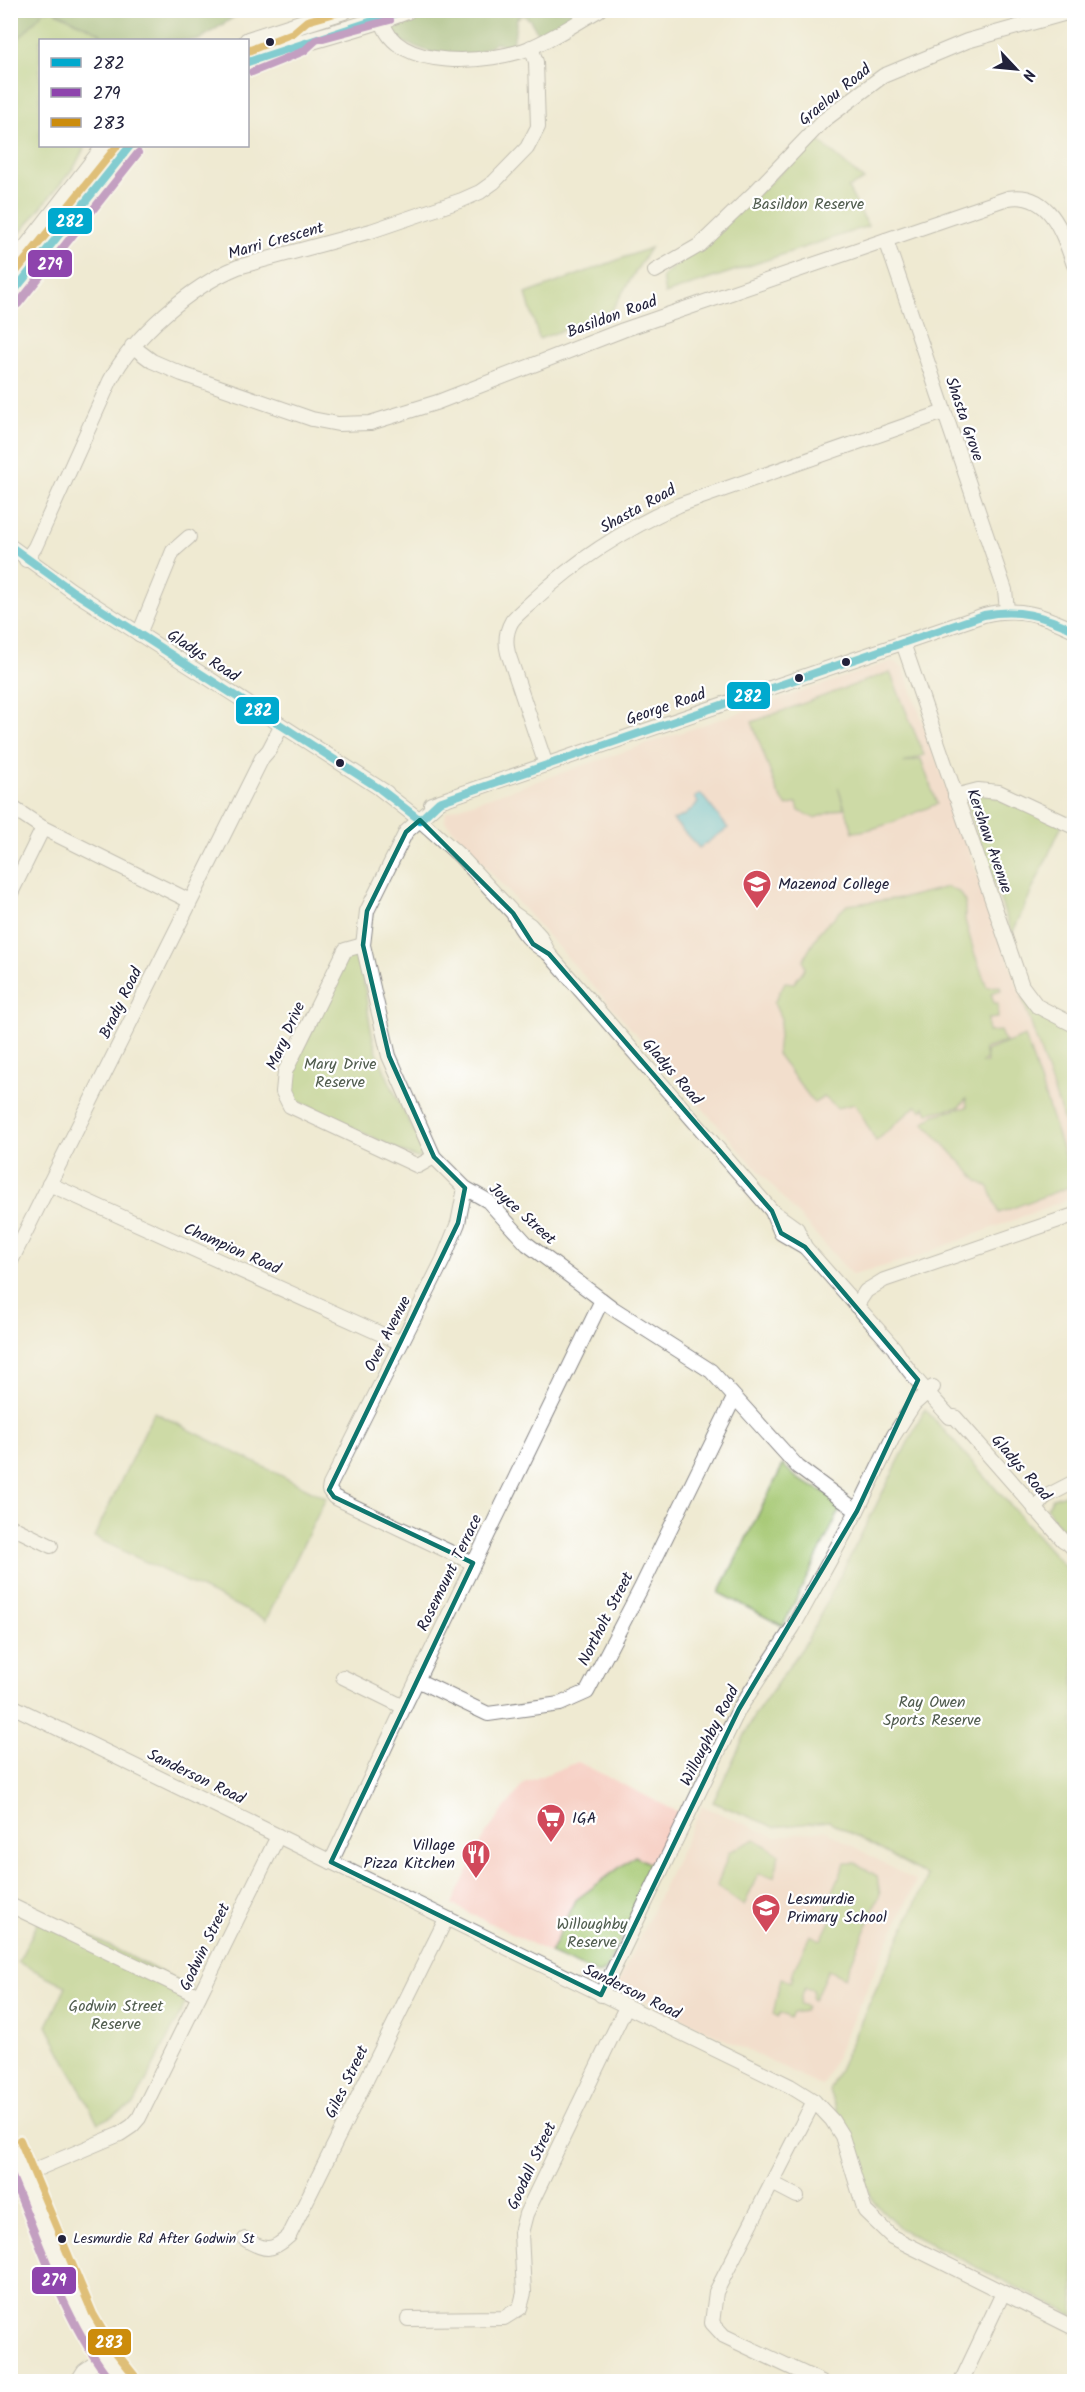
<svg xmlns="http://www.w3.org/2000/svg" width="1085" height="2392" font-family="Kalam,sans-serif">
<rect width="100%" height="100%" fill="#fff"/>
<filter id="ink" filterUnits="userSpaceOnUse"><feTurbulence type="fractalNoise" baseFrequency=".0167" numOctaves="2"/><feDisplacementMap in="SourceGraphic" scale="12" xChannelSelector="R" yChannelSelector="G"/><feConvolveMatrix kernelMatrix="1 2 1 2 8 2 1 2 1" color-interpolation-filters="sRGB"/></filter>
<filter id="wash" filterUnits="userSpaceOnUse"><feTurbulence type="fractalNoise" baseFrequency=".008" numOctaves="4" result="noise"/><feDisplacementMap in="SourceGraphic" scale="24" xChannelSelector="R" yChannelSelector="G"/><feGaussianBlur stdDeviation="1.35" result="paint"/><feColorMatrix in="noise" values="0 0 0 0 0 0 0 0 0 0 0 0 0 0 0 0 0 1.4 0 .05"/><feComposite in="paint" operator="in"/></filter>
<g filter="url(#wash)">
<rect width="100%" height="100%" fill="#efead2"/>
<!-- built -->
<g fill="#f7d1c6">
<polygon points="892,661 903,667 1022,997 1074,1151 1074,1197 913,1258 852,1275 445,821 446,812"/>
<polygon points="578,1762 684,1815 656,1867 576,1900 550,1953 452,1904 485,1835 524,1783"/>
<polygon points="702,1806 776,1837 824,1830 916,1881 822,2086 616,1987"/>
</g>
<!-- green -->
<g fill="#a5c872" stroke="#647556" stroke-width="1.5">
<polygon points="44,11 54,11 100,33 102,40 40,40 40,146 85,146 75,166 11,244 11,47"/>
<polygon points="818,140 864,180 848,188 868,226 665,294 662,277"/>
<polygon points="650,248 610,313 539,339 526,294"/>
<path d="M890 672 924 755 903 763 921 759 937 804C910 814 882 830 853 832L838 787 844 808 814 818 799 811 797 803 787 806 778 794 752 722Z"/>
<polygon points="988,794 1062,825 1012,934 969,810 973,800 972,798"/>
<polygon points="947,887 959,892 965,902 965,920 974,952 987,987 1000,986 1001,990 991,993 994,1003 998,1003 998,1018 988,1019 988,1032 1000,1031 1005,1042 984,1049 986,1059 981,1063 987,1063 986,1051 1025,1036 1074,1185 999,1213 989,1187 979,1182 924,1123 934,1115 967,1107 966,1099 959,1107 928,1113 925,1107 922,1111 916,1106 876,1141 855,1104 837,1108 824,1097 814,1103 777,1054 781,1019 774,1003 785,982 794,983 805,968 803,960 820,931 847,905 908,897"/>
<path d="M353 955C370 982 365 1019 376 1049 388 1082 405 1115 422 1146L424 1152 422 1157 417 1158 407 1154 296 1100 290 1094 289 1077 347 957Z"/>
<polygon points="1022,997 1074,1024 1074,1151"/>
<polygon points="925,1409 1074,1577 1074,2316 901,2229 873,2201 829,2091 928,1876 829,1821 774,1827 713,1802 754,1716 807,1641"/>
<polygon points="154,1412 326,1498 266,1620 94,1537"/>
<polygon points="783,1465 798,1479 844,1502 783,1626 719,1593"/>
<polygon points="1074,1491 1074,1542 1052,1517 1047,1507 1053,1498"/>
<polygon points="755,1839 779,1854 774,1877 758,1874 744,1906 717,1886 729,1852"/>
<polygon points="635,1856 656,1867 605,1971 598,1974 550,1953 576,1900"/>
<polygon points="845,1863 856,1863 877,1876 880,1894 845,1978 828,1970 814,2000 812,1999 813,1990 805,1988 802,1992 800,2004 806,2006 804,2011 793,2013 790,2018 780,2013 778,2017 773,2014 781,1978 791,1982 793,1977 791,1976 810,1935 821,1940 832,1917 824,1913"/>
<polygon points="43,1913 193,1988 134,2105 98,2123 47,2026 66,1986 18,1962"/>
</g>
<!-- forest -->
<g fill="#84ac64" stroke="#536750" stroke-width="1.5">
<polygon points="11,10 44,11 11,47 10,11"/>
<polygon points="54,11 243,10 243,11 199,40 102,40 100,33"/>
<polygon points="407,11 582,11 574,18 540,37 530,20 523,15 517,18 513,45 508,46 496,43 473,55 433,53 402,42 385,29"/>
</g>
<!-- water -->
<polygon fill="#5dc2db" stroke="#40728b" stroke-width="1.5" points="701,794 728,828 699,848 673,820 685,815 698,803 695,797"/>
</g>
<g filter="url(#ink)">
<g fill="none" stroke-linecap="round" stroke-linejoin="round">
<!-- minor casing -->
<g stroke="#888686" stroke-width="16">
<g id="minor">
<path d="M382 20C395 73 492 63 530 48 554 38 576 23 599 10"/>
<polyline points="886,240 1005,590 1007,610"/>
<polyline points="655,271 700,245 755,192 823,121 883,76 967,41 1074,11"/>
<path d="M132 346 152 361 182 374 312 419 338 424 370 423 438 402 623 330 1008 198C1050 191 1063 233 1074 265"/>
<polyline points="10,546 71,590 387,793"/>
<path d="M26 560 35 547 110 381C133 336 191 286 238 267L371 231 462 200 480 192 494 182 527 148 538 127 536 62 531 47"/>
<polyline points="139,634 173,551 189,537"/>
<polyline points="903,643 1022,986 1037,1006 1074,1025"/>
<path d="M546 765 508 653C505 641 506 631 512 621 518 613 528 606 535 599 577 560 627 528 679 505L944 412"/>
<path d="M380 789 420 820 460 856 513 913 530 925 540 936 549 954 772 1211 797 1229 805 1247 894 1348C908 1373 930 1395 950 1417H955L1063 1540 1068 1543 1074 1549"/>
<polyline points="955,796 978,790 999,792 1074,827"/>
<polyline points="439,802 406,832 367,911 363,945 389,1056 434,1157 465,1188 488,1201 527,1244 614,1309 711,1371 798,1467 857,1511"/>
<path d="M431 804 984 615C1020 606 1042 615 1074 630"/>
<polyline points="10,806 43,828 190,901"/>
<polyline points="10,895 43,828"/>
<path d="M514 915C522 933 531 943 548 953"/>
<polyline points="363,945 345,950 285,1072 283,1092 290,1106 418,1166 434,1157"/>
<polyline points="49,1184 401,1343"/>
<polyline points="465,1188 458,1223 443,1260 330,1485 329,1490 334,1497 473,1563"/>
<polyline points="772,1211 781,1233 805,1247"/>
<polyline points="10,1263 262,758 269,750 281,727"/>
<polyline points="856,1306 866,1291 884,1280 1074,1215"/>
<polyline points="1035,1510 1045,1497 1074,1482"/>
<polyline points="10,1526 51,1546"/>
<polyline points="343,1677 404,1707"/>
<polyline points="417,1680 488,1714 560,1704 587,1692 640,1590 734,1398"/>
<polyline points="10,1705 790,2086 814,2101 832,2120 842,2136 865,2211 892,2237 1074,2328"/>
<polyline points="331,1862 404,1707 602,1300"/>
<polyline points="10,1905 199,1996"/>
<polyline points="601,1995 739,1709 793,1627 857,1511 894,1435 914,1404 933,1387"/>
<polyline points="814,2101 716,2292 712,2323 724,2336 822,2382"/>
<polyline points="23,2175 120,2134 132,2126 139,2118 278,1836"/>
<polyline points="772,2183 797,2196"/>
<path d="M245 2239C264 2251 272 2252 289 2236L446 1919"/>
<polyline points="408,2319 504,2318 520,2308 524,2293 521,2233 526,2214 626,2007"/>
<polyline points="77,2382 84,2371 105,2356"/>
<polyline points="961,2382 1003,2293"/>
</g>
</g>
<!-- major casing -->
<g stroke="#888686" stroke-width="20">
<g id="major">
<polyline points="248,41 344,10"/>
<path d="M248 62C299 40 355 31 407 10"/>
<polyline points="10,270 106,146"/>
<polyline points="10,297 130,146"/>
<polyline points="10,2144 84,2319 105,2356 126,2382"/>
</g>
</g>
<!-- minor -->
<use href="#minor" stroke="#fff" stroke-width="14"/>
<!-- major -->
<use href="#major" stroke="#fff" stroke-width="18"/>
<!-- bus-1 casing -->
<g stroke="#fff" stroke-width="12">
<g id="bus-1">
<polyline points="248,62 406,10"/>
<polyline points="10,296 130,146"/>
<path d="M10 546 71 590 380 789 420 820 439 802 984 615C1017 608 1044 616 1074 630"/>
</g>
</g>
<!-- bus-2 casing -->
<g stroke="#fff" stroke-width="12">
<g id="bus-2">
<polyline points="252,72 304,51 316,40 390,20"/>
<polyline points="18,304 138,153"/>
<path d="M10 2172C39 2240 66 2325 112 2382"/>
</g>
</g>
<!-- bus-3 casing -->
<g stroke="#fff" stroke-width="12">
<g id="bus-3">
<polyline points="248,51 293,33 307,21 346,10"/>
<polyline points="10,279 117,146"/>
<polyline points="20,2140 93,2314 114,2350 134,2375"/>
</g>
</g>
<!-- bus-1 -->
<use href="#bus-1" stroke="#00a9ce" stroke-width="8"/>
<!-- bus-2 -->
<use href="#bus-2" stroke="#8e44ad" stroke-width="8"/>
<!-- bus-3 -->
<use href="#bus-3" stroke="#cc8c0c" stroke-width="8"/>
</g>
</g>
<!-- marked area -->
<path d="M0 0H1085V2392H0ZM420 820 513 913 533 944 549 954 772 1211 781 1233 805 1247 918 1380 857 1511 739 1709 601 1995 331 1862 473 1563 334 1497 329 1490 458 1223 465 1188 434 1157 389 1056 363 945 367 911 406 832Z" fill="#efead2" fill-opacity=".55" fill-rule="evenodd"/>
<path fill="none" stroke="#0f766e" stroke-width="4.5" stroke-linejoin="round" d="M420 820 513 913 533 944 549 954 772 1211 781 1233 805 1247 918 1380 857 1511 739 1709 601 1995 331 1862 473 1563 334 1497 329 1490 458 1223 465 1188 434 1157 389 1056 363 945 367 911 406 832Z"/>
<!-- icons -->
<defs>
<g id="university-pin" transform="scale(1.5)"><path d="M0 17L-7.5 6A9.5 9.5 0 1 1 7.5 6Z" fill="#d1495b" stroke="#fff"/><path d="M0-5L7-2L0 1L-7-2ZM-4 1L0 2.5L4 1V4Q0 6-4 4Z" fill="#fff"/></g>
<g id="supermarket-pin" transform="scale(1.5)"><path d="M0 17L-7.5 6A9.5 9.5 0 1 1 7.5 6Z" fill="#d1495b" stroke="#fff"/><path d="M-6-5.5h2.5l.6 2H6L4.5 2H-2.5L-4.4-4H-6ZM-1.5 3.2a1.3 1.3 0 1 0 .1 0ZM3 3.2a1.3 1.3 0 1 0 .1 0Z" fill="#fff"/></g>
<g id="restaurant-pin" transform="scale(1.5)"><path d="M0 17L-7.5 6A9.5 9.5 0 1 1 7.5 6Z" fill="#d1495b" stroke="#fff"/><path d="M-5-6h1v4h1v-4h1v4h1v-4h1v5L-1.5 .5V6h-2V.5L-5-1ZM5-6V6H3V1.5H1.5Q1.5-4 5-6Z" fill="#fff"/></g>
<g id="school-pin" transform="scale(1.5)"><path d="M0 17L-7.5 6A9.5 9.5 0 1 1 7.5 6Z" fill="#d1495b" stroke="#fff"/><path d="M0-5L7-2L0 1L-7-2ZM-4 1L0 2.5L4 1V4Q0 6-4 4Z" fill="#fff"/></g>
</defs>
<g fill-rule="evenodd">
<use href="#university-pin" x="757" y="884"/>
<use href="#supermarket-pin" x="551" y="1818"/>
<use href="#restaurant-pin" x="476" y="1854"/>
<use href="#school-pin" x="766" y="1908"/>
</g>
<!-- markers -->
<g fill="#22223b" stroke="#fff" stroke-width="2">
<circle cx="270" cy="42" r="5"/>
<circle cx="846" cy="662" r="5"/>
<circle cx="799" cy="678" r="5"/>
<circle cx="340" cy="763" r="5"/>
<circle cx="62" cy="2239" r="5"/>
</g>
<g text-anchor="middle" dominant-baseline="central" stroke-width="4.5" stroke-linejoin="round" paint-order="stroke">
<!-- bus labels -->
<g font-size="14" fill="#22223b" stroke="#fff" text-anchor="start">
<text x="73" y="2239">Lesmurdie Rd After Godwin St</text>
</g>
<!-- street labels -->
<g font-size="16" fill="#22223b" stroke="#fff">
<text transform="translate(835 95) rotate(-39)">Graelou Road</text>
<text transform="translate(276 241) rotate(-16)">Marri Crescent</text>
<text transform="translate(612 317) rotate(-20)">Basildon Road</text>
<text transform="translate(964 419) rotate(71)">Shasta Grove</text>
<text transform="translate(638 509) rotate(-29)">Shasta Road</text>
<text transform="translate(203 656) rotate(33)">Gladys Road</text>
<text transform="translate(666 707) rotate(-19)">George Road</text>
<text transform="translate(989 841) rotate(71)">Kershaw Avenue</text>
<text transform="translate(121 1003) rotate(-64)">Brady Road</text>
<text transform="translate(286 1036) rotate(-66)">Mary Drive</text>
<text transform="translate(672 1072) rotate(49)">Gladys Road</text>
<text transform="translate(522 1214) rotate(42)">Joyce Street</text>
<text transform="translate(232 1249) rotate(24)">Champion Road</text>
<text transform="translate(388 1334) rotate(-63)">Over Avenue</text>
<text transform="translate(1021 1468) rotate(49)">Gladys Road</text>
<text transform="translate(450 1573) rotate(-64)">Rosemount Terrace</text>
<text transform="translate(606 1619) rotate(-63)">Northolt Street</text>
<text transform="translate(710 1736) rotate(-63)">Willoughby Road</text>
<text transform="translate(196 1777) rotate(26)">Sanderson Road</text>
<text transform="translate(205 1947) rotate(-64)">Godwin Street</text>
<text transform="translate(632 1992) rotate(26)">Sanderson Road</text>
<text transform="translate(347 2082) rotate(-64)">Giles Street</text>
<text transform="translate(532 2166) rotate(-65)">Goodall Street</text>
</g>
<!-- park labels -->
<g font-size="16" fill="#505c4e" stroke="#fff">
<text x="808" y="204">Basildon Reserve</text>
<text x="340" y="1064">Mary Drive<tspan x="340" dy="18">Reserve</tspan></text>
<text x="932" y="1702">Ray Owen<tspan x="932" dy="18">Sports Reserve</tspan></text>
<text x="592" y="1924">Willoughby<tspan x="592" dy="18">Reserve</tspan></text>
<text x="116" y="2006">Godwin Street<tspan x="116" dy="18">Reserve</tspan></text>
</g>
<!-- poi labels -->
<g font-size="16" fill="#22223b" stroke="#fff" text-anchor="start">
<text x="778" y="884">Mazenod College</text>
<text x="572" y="1818">IGA</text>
<text x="455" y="1845" text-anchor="end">Village<tspan x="455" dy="18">Pizza Kitchen</tspan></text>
<text x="787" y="1899">Lesmurdie<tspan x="787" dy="18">Primary School</tspan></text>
</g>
</g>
<g stroke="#fff" stroke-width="2">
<rect x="47" y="207" width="46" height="28" rx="6" fill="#00a9ce"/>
<rect x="27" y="249" width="46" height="29" rx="6" fill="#8e44ad"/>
<rect x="726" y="681" width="45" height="29" rx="6" fill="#00a9ce"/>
<rect x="235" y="696" width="45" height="29" rx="6" fill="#00a9ce"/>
<rect x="31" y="2266" width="46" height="29" rx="6" fill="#8e44ad"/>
<rect x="87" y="2328" width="45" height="28" rx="6" fill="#cc8c0c"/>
</g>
<g font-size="16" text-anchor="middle" font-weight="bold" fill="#fff">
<text x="70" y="227">282</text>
<text x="50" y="270">279</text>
<text x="748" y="702">282</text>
<text x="258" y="716">282</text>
<text x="54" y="2286">279</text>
<text x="109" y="2348">283</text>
</g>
<!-- margin -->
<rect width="1085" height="2392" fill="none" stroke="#fff" stroke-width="36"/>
<!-- legend -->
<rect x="39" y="39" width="210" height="108" fill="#ffffff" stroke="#a7a7b1" stroke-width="1.5"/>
<rect x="51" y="58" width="30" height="9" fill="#00a9ce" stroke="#a7a7b1" stroke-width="1.5"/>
<text x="93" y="69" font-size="18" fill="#22223b">282</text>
<rect x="51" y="88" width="30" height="9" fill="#8e44ad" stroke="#a7a7b1" stroke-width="1.5"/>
<text x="93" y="99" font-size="18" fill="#22223b">279</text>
<rect x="51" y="118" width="30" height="9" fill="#cc8c0c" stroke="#a7a7b1" stroke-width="1.5"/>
<text x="93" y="129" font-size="18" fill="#22223b">283</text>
<!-- north arrow -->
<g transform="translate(1016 69) rotate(116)" stroke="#ffffff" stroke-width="4.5" paint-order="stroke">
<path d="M0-4.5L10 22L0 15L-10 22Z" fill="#22223b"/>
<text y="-9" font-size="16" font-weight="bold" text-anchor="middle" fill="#22223b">N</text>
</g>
</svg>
